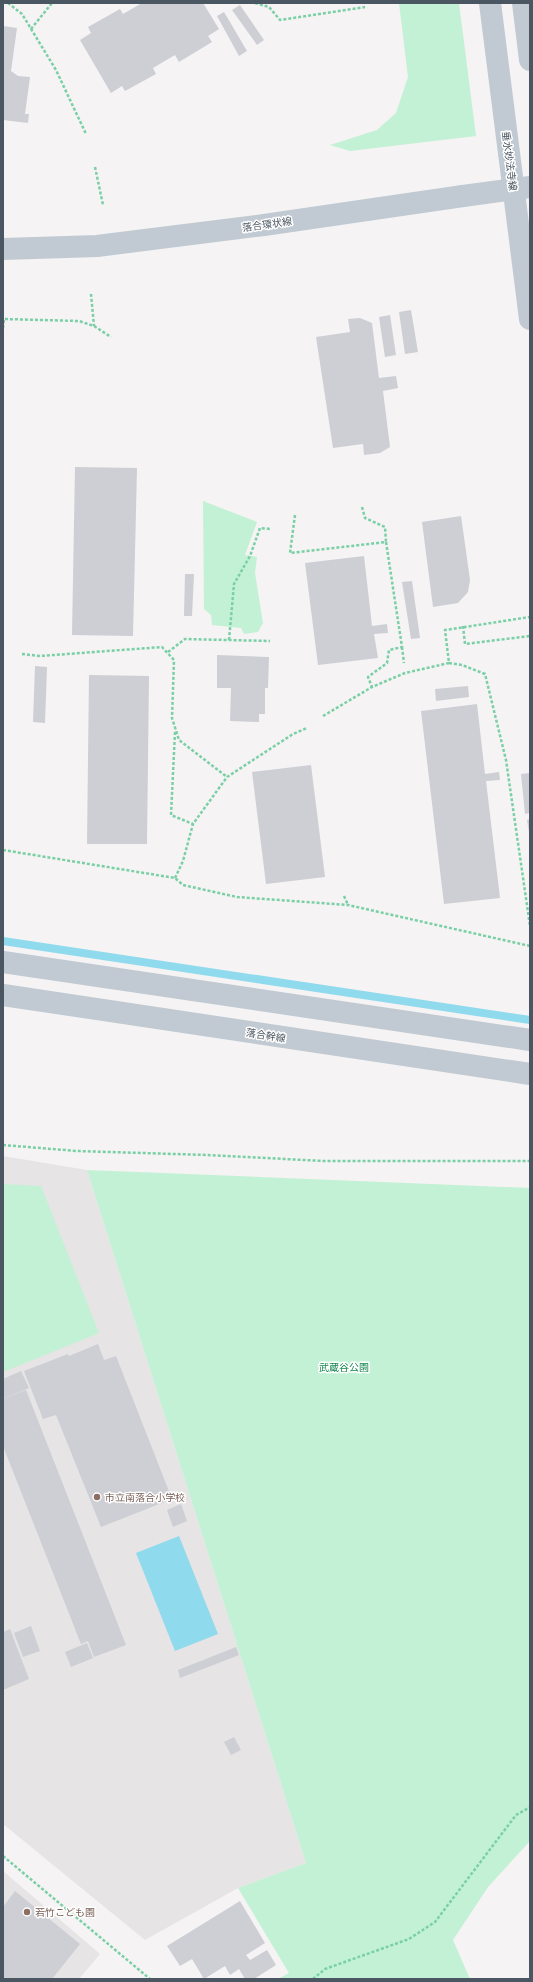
<svg xmlns="http://www.w3.org/2000/svg" width="533" height="1982" font-family="'Public Sans','Noto Sans JP',sans-serif">
<rect width="100%" height="100%" fill="#f5f3f3"/>
<!-- education -->
<g fill="#e6e4e5">
<polygon points="3,1156 87,1170 306,1863 238,1888 145,1940 3,1824"/>
<polygon points="3,1871 100,1954 79,1979 3,1979"/>
</g>
<!-- green -->
<g fill="#c3f1d5">
<polygon points="399,3 459,3 476,136 350,151 330,145 377,130 396,113 408,77"/>
<polygon points="203,501 257,522 245,555 257,557 255,573 263,623 258,632 244,634 241,628 212,625 211,615 204,609"/>
<polygon points="87,1170 530,1188 530,1841 488,1887 453,1940 470,1979 278,1979 289,1973 238,1888 306,1863"/>
<polygon points="3,1184 41,1186 99,1333 3,1372"/>
</g>
<!-- water -->
<polygon fill="#90daee" points="179,1536 218,1634 175,1651 136,1553"/>
<g fill="none" stroke-linecap="round" stroke-linejoin="round">
<!-- stream -->
<polyline stroke="#90daee" stroke-width="8" points="3,941 530,1020"/>
</g>
<!-- building -->
<g fill="#cdcfd5">
<polygon points="142,3 203,3 219,29 208,36 212,42 179,62 175,55 153,68 156,74 125,91 122,86 111,93 80,40 91,33 88,27 120,9 123,14"/>
<polygon points="240,5 264,40 257,45 232,10"/>
<polygon points="224,12 247,51 239,56 217,16"/>
<polygon points="3,26 17,28 11,71 18,76 30,77 25,114 29,114 28,123 3,120"/>
<polygon points="411,310 418,352 405,354 399,312"/>
<polygon points="390,315 396,355 385,357 379,317"/>
<polygon points="360,318 372,323 379,378 396,376 398,388 383,391 390,447 380,453 364,455 363,444 333,448 316,337 350,332 348,319"/>
<polygon points="75,467 137,468 133,636 72,635"/>
<polygon points="461,516 470,580 468,592 458,603 433,607 422,522"/>
<polygon points="364,556 372,626 387,624 388,633 374,634 378,658 318,665 305,563"/>
<polygon points="185,574 194,574 192,616 184,616"/>
<polygon points="412,581 420,638 411,639 402,582"/>
<polygon points="217,655 269,657 268,688 265,688 265,714 259,714 259,722 230,721 231,688 217,688"/>
<polygon points="35,666 47,667 45,723 33,722"/>
<polygon points="89,675 149,676 147,844 87,844"/>
<polygon points="468,686 469,697 436,701 435,689"/>
<polygon points="477,704 485,774 499,772 500,780 486,781 500,898 444,904 421,711"/>
<polygon points="311,765 325,877 266,884 252,772"/>
<polygon points="529,773 530,813 525,814 521,774"/>
<polygon points="530,819 530,832 529,832 527,820"/>
<polygon points="98,1344 104,1360 116,1356 172,1499 101,1527 56,1415 43,1419 24,1371 68,1354 69,1356"/>
<polygon points="21,1371 29,1388 3,1399 3,1379"/>
<polygon points="26,1390 126,1645 94,1657 88,1641 81,1644 3,1446 3,1399"/>
<polygon points="181,1504 187,1521 173,1527 167,1510"/>
<polygon points="31,1626 40,1651 23,1657 14,1633"/>
<polygon points="10,1629 29,1679 3,1690 3,1632"/>
<polygon points="87,1643 93,1658 71,1667 65,1652"/>
<polygon points="236,1647 239,1655 180,1678 178,1670"/>
<polygon points="234,1737 241,1750 231,1755 224,1742"/>
<polygon points="15,1891 80,1944 52,1979 3,1979 3,1907"/>
<polygon points="240,1901 265,1943 246,1955 250,1960 267,1950 276,1965 254,1979 245,1979 239,1969 230,1975 225,1966 204,1979 192,1959 180,1966 167,1946"/>
</g>
<g fill="none" stroke-linecap="round" stroke-linejoin="round">
<!-- path -->
<g stroke="#7ad0a6" stroke-width="2.5" stroke-dasharray="3 2" stroke-linecap="butt">
<polyline points="8,3 22,14 56,70 86,134"/>
<polyline points="255,3 269,7 280,20 365,7"/>
<polyline points="31,29 52,3"/>
<polyline points="95,167 103,205"/>
<polyline points="91,294 94,326"/>
<polyline points="3,328 4,319 79,321 94,326 111,337"/>
<polyline points="362,507 365,518 385,527 386,542"/>
<polyline points="295,515 290,553 386,542 402,647 389,650 387,663 368,677 372,687"/>
<polyline points="463,626 465,644 530,636"/>
<polyline points="229,640 234,584 250,556 260,528 271,529"/>
<polyline points="402,647 404,663"/>
<polyline points="168,652 185,639 270,641"/>
<polyline points="22,654 40,656 162,647 174,660 172,718 179,740 227,777"/>
<polyline points="449,663 462,665 485,674 506,760 530,926"/>
<polyline points="323,716 372,687 405,673 449,663 445,630 530,617"/>
<polyline points="175,732 171,815 193,824"/>
<polyline points="3,850 175,878 183,885 237,897 348,905 530,946"/>
<polyline points="175,878 183,861 193,824 227,777 293,734 307,728"/>
<polyline points="344,896 348,905"/>
<polyline points="3,1145 77,1151 207,1155 324,1161 530,1161"/>
<polyline points="3,1856 150,1979"/>
<polyline points="313,1979 325,1969 409,1939 435,1922 516,1815 530,1807"/>
</g>
<!-- minor -->
<g stroke="#c1cad2" stroke-width="22">
<polyline points="490,3 530,319"/>
<polyline points="523,3 530,60"/>
<polyline points="3,249 97,246 264,225 463,196"/>
<polyline points="3,962 530,1040"/>
<polyline points="3,995 530,1074"/>
</g>
<!-- minor-bridge -->
<polyline stroke="#c1cad2" stroke-width="22" points="463,196 530,187"/>
</g>
<!-- markers -->
<g fill="#8d6e63" stroke="#fff" stroke-width="1.5">
<circle cx="97" cy="1497" r="4"/>
<circle cx="27" cy="1912" r="4"/>
</g>
<g text-anchor="middle" dominant-baseline="central" stroke-width="3" stroke-linejoin="round" paint-order="stroke">
<!-- street labels -->
<g font-size="10" fill="#4a5661" stroke="#fff">
<text transform="translate(510 161) rotate(83)">垂水妙法寺線</text>
<text transform="translate(267 224) rotate(-8)">落合環状線</text>
<text transform="translate(266 1035) rotate(9)">落合幹線</text>
</g>
<!-- park labels -->
<g font-size="10" fill="#17864f" stroke="#fff">
<text x="344" y="1367">武蔵谷公園</text>
</g>
<!-- education labels -->
<g font-size="10" fill="#785e54" stroke="#fff" text-anchor="start">
<text x="105" y="1497">市立南落合小学校</text>
<text x="35" y="1912">若竹こども園</text>
</g>
</g>
<!-- border -->
<rect width="533" height="1982" fill="none" stroke="#4a5661" stroke-width="8"/>
</svg>
